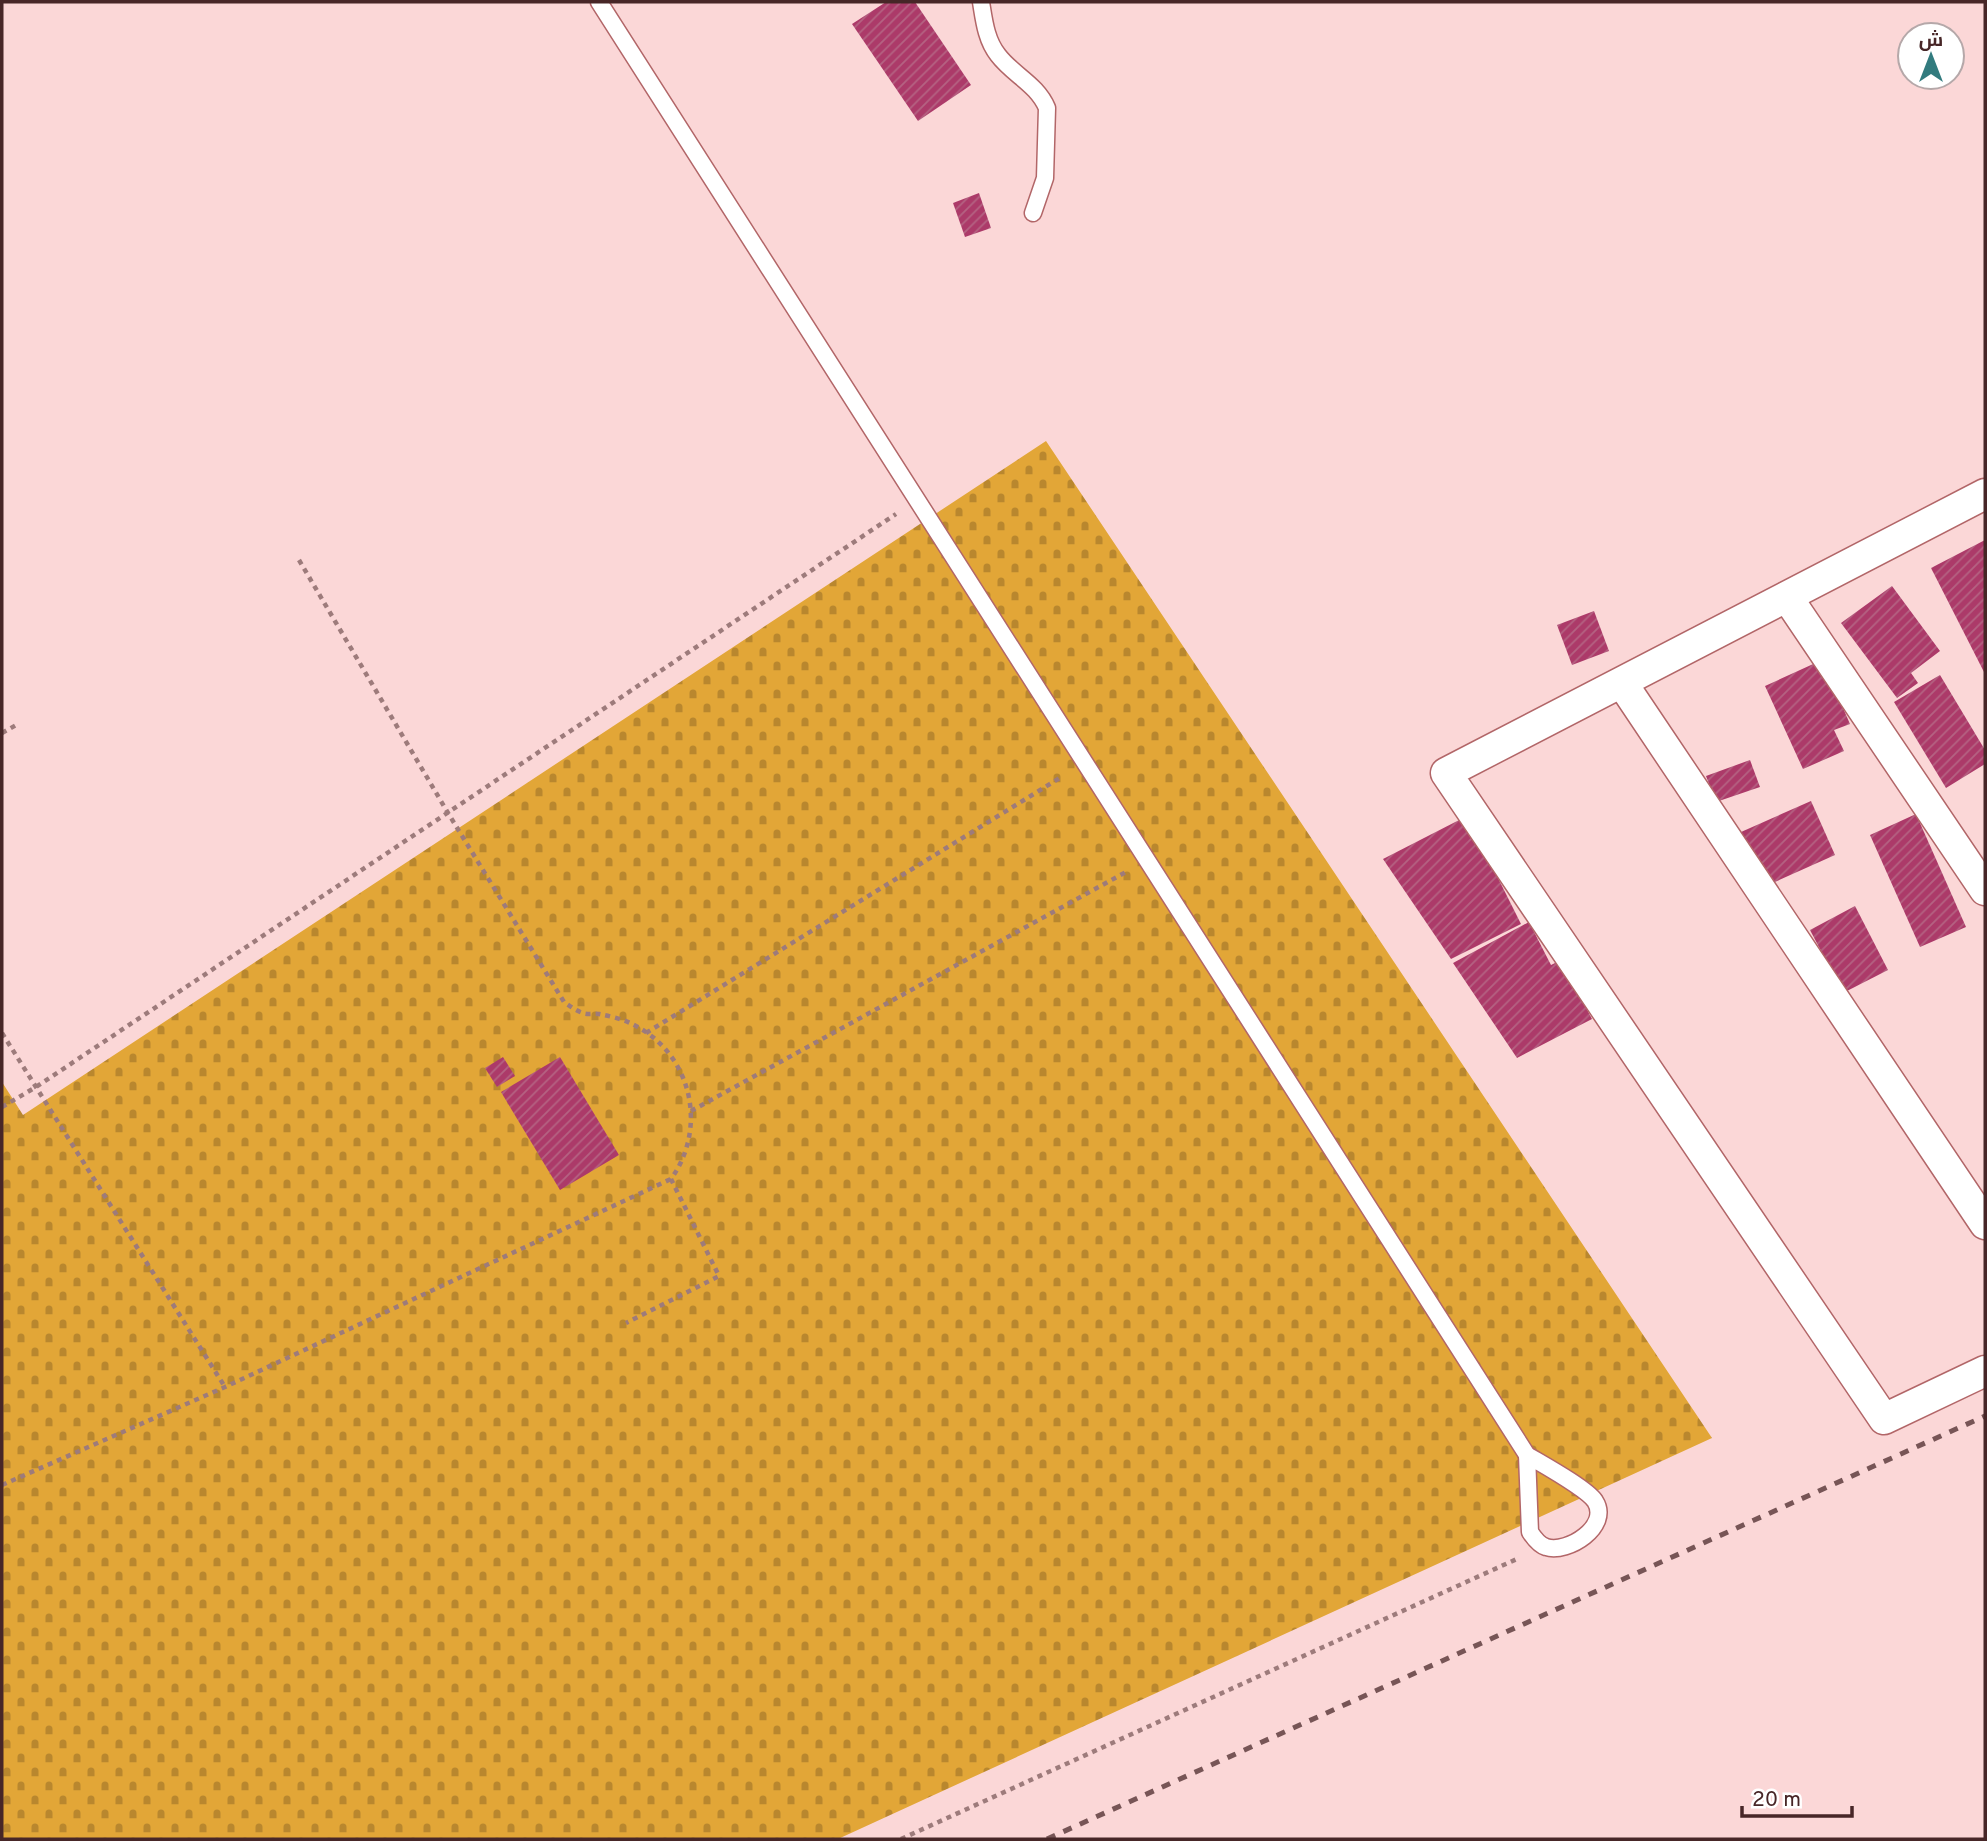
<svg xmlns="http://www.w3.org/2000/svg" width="1987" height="1841" font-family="Overpass,Cairo,sans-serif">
<defs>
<pattern id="cemetery-stones" width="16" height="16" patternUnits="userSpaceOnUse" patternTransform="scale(1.75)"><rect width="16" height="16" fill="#e2a637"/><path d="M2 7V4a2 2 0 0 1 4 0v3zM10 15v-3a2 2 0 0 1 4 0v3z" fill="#b9872e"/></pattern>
<pattern id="building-hatch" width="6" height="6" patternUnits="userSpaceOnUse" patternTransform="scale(1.75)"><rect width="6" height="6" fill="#ac3a69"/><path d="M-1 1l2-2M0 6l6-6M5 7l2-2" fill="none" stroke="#b46282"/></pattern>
</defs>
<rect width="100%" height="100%" fill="#fbd7d7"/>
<!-- cemetery -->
<polygon fill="url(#cemetery-stones)" points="1046,441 1712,1438 838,1839 2,1839 2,1082 23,1115"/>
<!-- building -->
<g fill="url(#building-hatch)">
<polygon points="886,2 915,2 971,85 918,121 852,24"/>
<polygon points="979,193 991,228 965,237 953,203"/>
<polygon points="1985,540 1985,674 1931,568"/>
<polygon points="1892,586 1940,651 1911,673 1918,683 1897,698 1841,623"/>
<polygon points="1594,611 1609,651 1572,665 1557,625"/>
<polygon points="1822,660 1850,724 1834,730 1844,751 1803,769 1765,686"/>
<polygon points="1940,675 1985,750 1985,764 1946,788 1894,702"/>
<polygon points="1750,760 1760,787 1716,802 1706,776"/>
<polygon points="1811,801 1835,855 1766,886 1741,832"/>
<polygon points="1916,814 1966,927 1920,947 1870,835"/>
<polygon points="1467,816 1521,924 1451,959 1383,859"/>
<polygon points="1855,906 1888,970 1843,993 1810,930"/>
<polygon points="1529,922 1551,965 1561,960 1592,1019 1517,1058 1453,963"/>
<polygon points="503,1057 515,1076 497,1087 485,1068"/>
<polygon points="560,1057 619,1155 560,1190 501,1092"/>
</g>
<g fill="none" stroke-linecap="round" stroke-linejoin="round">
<!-- lane casing -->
<g stroke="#b26668" stroke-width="19">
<g id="lane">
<polyline points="599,2 1527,1455"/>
<path d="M981 2C984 20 986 40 998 55 1013 75 1037 84 1047 108L1045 178 1033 213"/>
<path d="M1527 1455C1542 1464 1586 1488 1595 1501 1611 1526 1568 1554 1546 1547 1539 1545 1534 1538 1530 1532Z"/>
</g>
</g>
<!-- street casing -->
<g stroke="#b26668" stroke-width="33">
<g id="street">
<polyline points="1985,494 1446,773 1884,1419 1985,1371"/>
<polyline points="1787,597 1985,890"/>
<polyline points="1622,683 1985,1224"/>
</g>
</g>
<!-- path -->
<g stroke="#9d7b7b" stroke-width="4.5" stroke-dasharray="5 5" stroke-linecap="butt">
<path d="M299 560 448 813 564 1002C570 1006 576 1011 583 1013 588 1015 594 1013 599 1014 609 1016 622 1019 630 1023 691 1051 709 1126 671 1179L719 1276 626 1323"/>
<polyline points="2,733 18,724"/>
<polyline points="2,1033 225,1387"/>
<polyline points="646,1033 1063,776"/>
<polyline points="2,1107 36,1087 896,514"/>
<polyline points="691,1111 1126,872"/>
<polyline points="2,1485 225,1387 671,1179"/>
<polyline points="901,1839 1519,1558"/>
</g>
<!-- lane -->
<use href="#lane" stroke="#fff" stroke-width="16"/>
<!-- street -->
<use href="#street" stroke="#fff" stroke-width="30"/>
<!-- rail -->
<polyline stroke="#775556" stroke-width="5" stroke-dasharray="9 9" stroke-linecap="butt" points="1047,1839 1985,1416"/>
</g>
<!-- border -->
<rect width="1987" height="1841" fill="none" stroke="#472627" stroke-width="7"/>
<!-- north arrow -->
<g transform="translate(1931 56)"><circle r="33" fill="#ffffff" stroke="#b5a8a9" stroke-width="2"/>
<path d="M0-5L12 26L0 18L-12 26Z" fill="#327b7e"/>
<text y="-10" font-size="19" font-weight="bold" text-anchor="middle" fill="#472627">ش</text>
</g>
<!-- scale -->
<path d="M1742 1806v10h110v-10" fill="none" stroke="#472627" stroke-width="3.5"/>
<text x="1752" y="1806" font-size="21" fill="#472627" stroke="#ffffff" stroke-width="5" paint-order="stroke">20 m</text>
</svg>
